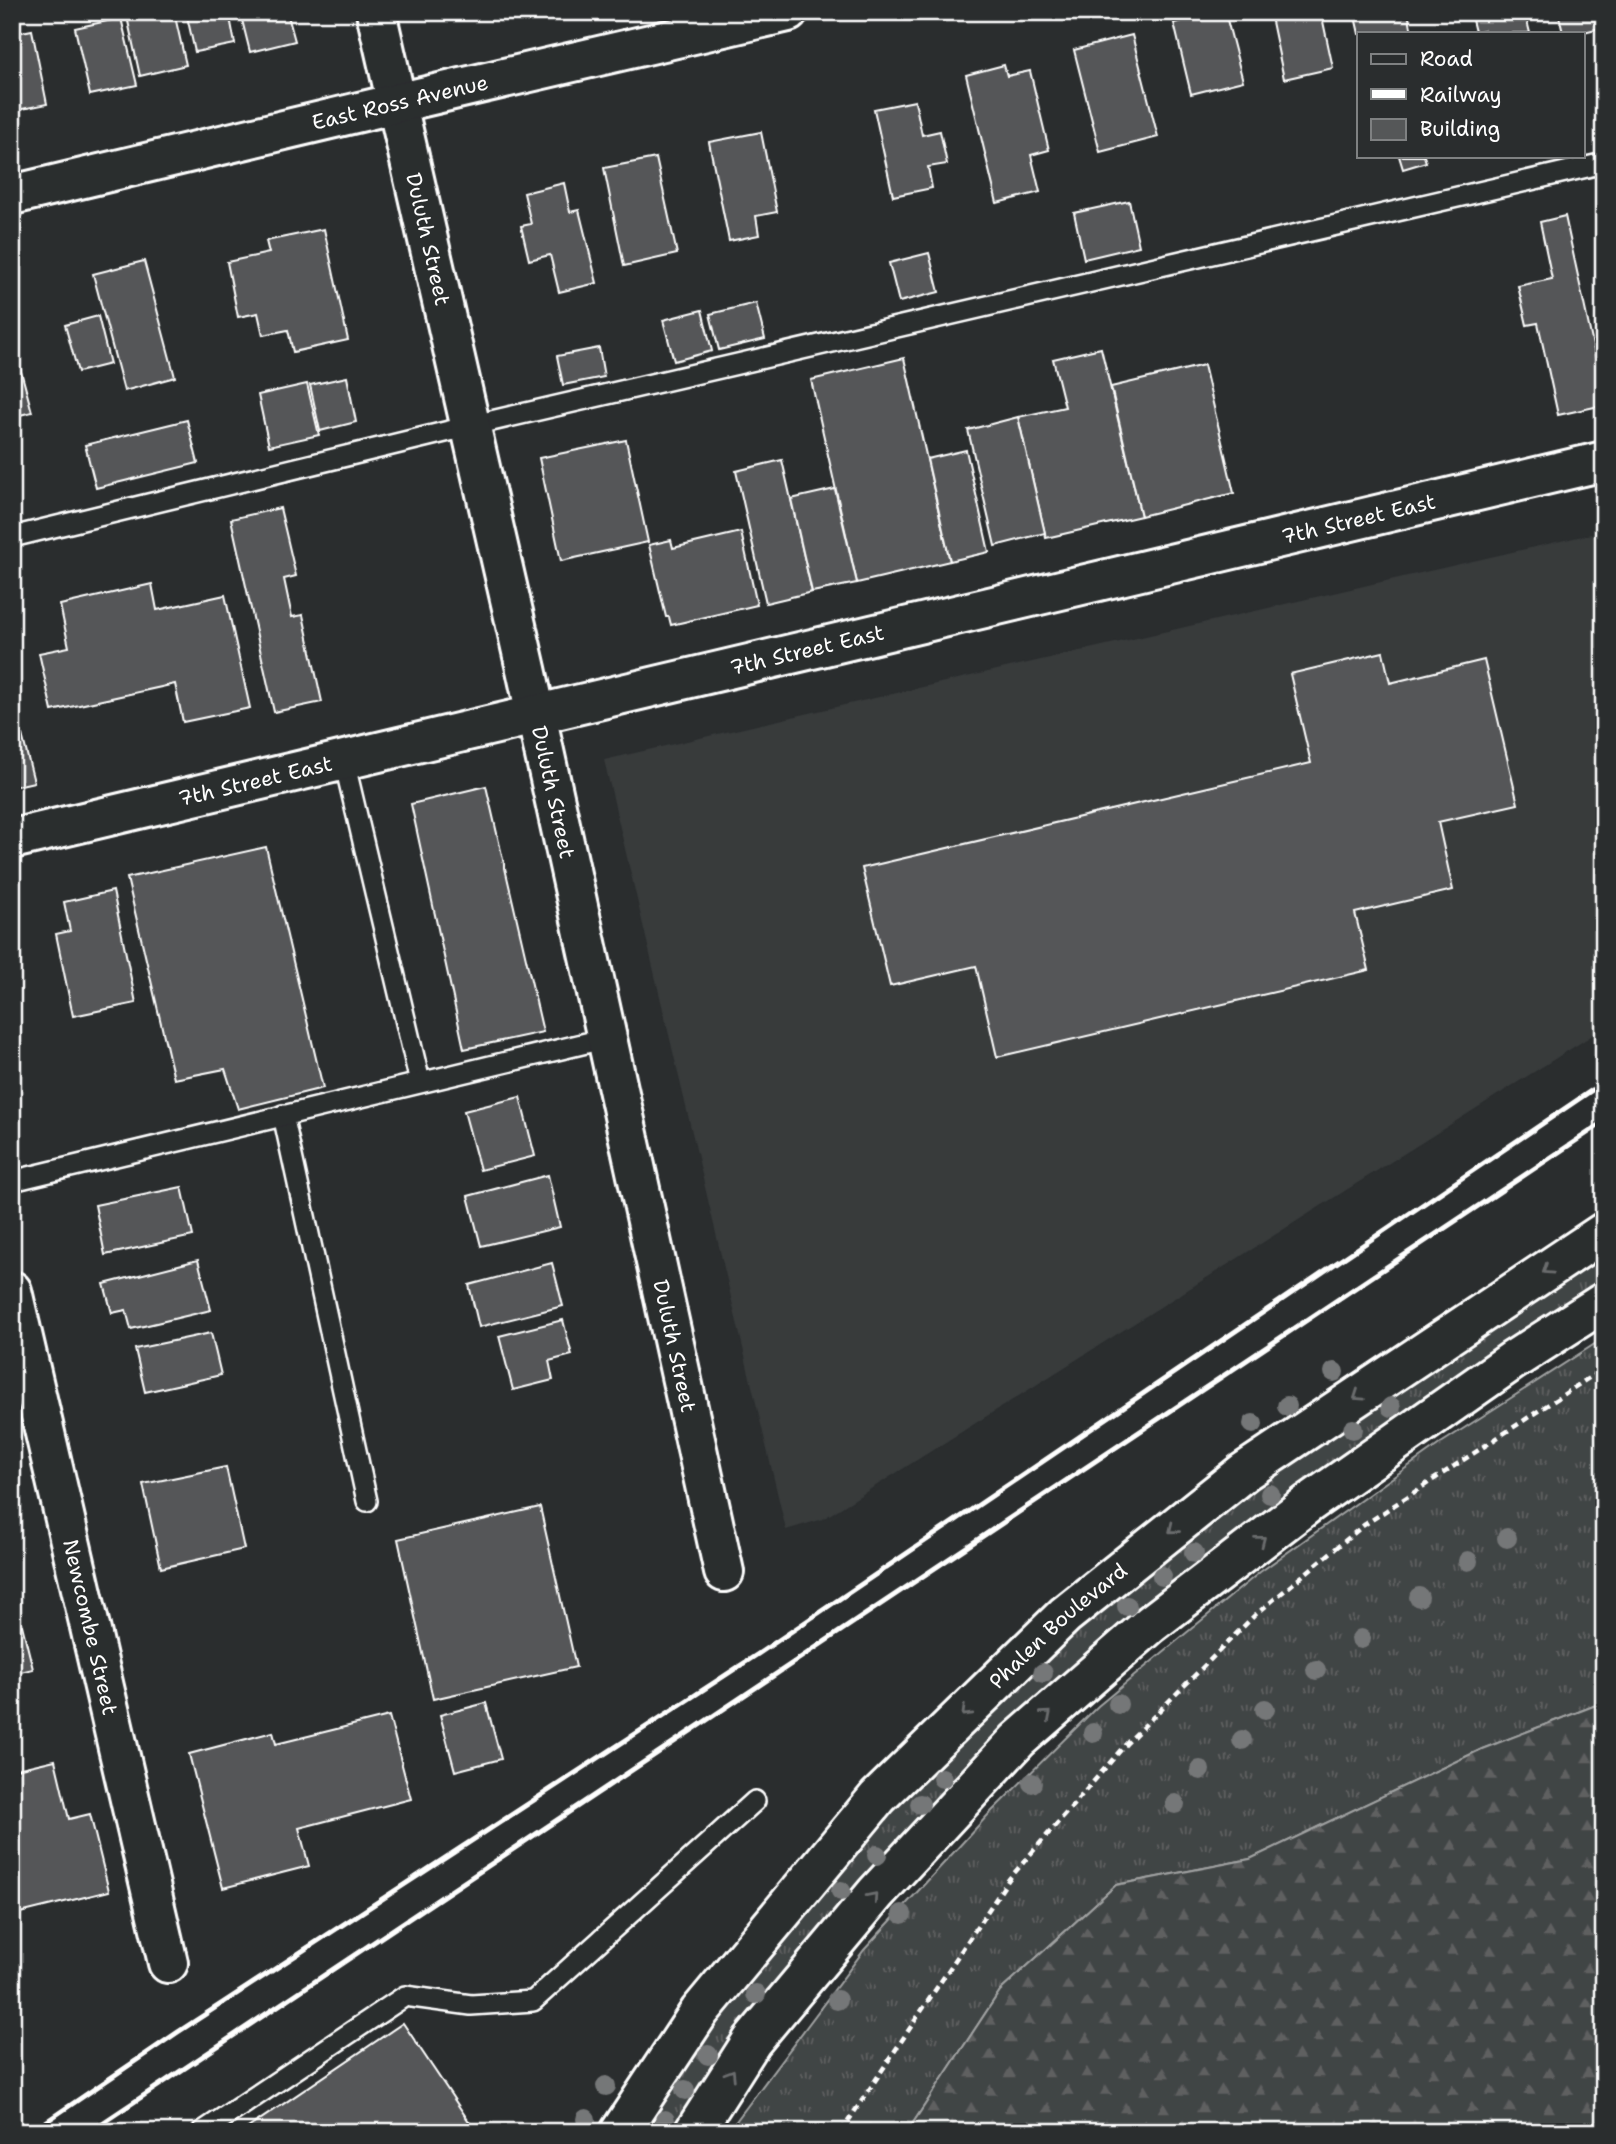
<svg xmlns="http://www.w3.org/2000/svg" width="1616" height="2144" font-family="'Shantell Sans',sans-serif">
<defs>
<pattern id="grass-tufts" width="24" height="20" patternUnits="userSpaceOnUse" patternTransform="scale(1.75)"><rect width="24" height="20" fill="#414445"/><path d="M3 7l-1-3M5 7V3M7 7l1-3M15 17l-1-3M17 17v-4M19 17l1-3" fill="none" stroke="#5e6061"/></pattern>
<pattern id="forest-firs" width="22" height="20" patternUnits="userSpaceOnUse" patternTransform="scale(1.75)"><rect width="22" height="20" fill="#414445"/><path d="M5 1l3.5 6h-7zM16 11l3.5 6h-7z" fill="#5e6061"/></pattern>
</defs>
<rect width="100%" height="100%" fill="#2a2d2e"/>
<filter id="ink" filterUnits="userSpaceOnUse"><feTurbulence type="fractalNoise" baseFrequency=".0143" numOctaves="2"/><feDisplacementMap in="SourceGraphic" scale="14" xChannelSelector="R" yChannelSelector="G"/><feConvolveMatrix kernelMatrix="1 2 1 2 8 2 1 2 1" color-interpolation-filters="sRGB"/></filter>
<g filter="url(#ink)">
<!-- built -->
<polygon fill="#373a3b" points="1604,531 1604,1028 823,1519 786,1530 604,760"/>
<!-- grass -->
<g fill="url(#grass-tufts)" stroke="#a0a2a2" stroke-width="2">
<polygon points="1604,1232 1604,1302 1018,1740 694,2132 620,2132 700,2011 1065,1615"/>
<polygon points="1604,1338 1604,1702 1482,1749 1250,1859 1116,1885 1000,1991 907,2132 728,2132 864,1950 988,1815 1098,1706 1260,1572 1441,1443"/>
</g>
<!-- forest -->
<polygon fill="url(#forest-firs)" stroke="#a0a2a2" stroke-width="2" points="1604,1702 1604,2132 1222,2132 1218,2125 1208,2132 907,2132 1000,1991 1116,1885 1250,1859 1482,1749"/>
<!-- building -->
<g fill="#555758" stroke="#fff" stroke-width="2">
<polygon points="126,12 174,12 186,65 140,76"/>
<polygon points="186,12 229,12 235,44 195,52"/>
<polygon points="240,12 287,12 295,41 250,52"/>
<polygon points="1218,12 1225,12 1243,81 1191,94 1174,23"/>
<polygon points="1270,12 1321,12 1333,68 1284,79"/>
<polygon points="1354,12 1408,12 1412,33 1359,34"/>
<polygon points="1470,12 1543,12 1544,16 1527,21 1530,33 1485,33 1484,30 1475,32"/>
<polygon points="1558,12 1604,12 1604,27 1580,33 1563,33"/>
<polygon points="121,18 137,85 90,95 75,28"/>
<polygon points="32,30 47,104 12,111 12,34"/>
<polygon points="1132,35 1158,137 1100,152 1074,50"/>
<polygon points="1004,65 1007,76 1030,71 1049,150 1031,155 1040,192 997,203 966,75"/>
<polygon points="915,101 922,135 940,131 947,164 928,167 932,188 893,196 874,109"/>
<polygon points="761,132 777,212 756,216 759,235 729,241 709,142"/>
<polygon points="1399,156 1424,156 1426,162 1403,169"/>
<polygon points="656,158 677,254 624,266 604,168"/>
<polygon points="564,183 570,212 579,210 597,283 559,292 550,255 529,260 521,226 531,224 524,193"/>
<polygon points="1129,201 1139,246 1084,259 1074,213"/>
<polygon points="1565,216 1604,396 1604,405 1558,415 1538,323 1527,325 1518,286 1552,279 1540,222"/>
<polygon points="324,229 348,340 293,352 288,330 263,335 258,313 238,317 227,262 269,253 266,241"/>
<polygon points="929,253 939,292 899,302 889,263"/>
<polygon points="144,261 175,377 124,391 93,274"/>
<polygon points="756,303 765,339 719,350 710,314"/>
<polygon points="702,310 712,351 674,361 663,320"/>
<polygon points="98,316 110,364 78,372 65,325"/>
<polygon points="12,338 32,412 12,417"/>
<polygon points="599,348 604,377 563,385 557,356"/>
<polygon points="1101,348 1141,516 1046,538 1018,417 1065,407 1053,359"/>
<polygon points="904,358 950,561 857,583 811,380"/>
<polygon points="1204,365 1234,493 1141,516 1111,387"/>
<polygon points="347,377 356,422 320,431 310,385"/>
<polygon points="307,384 319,435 269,446 258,395"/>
<polygon points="1018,417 1045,533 995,546 968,430"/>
<polygon points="187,420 198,463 96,488 85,445"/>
<polygon points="626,440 648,542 561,561 539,458"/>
<polygon points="966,450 989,552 950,561 927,459"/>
<polygon points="782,460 812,592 766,603 736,471"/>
<polygon points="835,489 857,583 812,592 791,499"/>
<polygon points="280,508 296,576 284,579 292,617 303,615 322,702 274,712 231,519"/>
<polygon points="741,532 757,605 671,625 669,617 666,617 649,545 671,540 673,548"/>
<polygon points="152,584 157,610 225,595 250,708 183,722 175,684 52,711 39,653 69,647 60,605"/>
<polygon points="1383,652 1390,683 1484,660 1518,804 1438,822 1453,890 1355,913 1369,970 997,1057 976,966 890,986 862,868 1311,763 1290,674"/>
<polygon points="12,695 34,782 12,787"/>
<polygon points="486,786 543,1032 464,1049 411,804"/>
<polygon points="266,847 323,1088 238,1109 225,1069 174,1079 127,878"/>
<polygon points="113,891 136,1003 73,1016 56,934 70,931 64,902"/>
<polygon points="520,1097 535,1156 480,1170 464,1111"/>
<polygon points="548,1175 560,1227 481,1246 468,1196"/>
<polygon points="182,1187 193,1236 105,1255 95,1205"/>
<polygon points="198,1260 211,1310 131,1329 126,1310 112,1313 104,1284"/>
<polygon points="552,1263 563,1306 479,1327 469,1285"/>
<polygon points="563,1320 572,1355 549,1361 553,1380 513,1390 499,1336"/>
<polygon points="211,1333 221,1375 145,1392 135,1349"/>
<polygon points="226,1467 244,1549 161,1568 143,1484"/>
<polygon points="540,1507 576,1667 433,1699 398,1539"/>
<polygon points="22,1625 33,1669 12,1674 12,1628"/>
<polygon points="486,1703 501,1759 455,1771 440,1715"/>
<polygon points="389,1716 411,1799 299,1828 309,1866 223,1888 189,1754 273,1732 276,1744"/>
<polygon points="55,1760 69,1819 90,1814 109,1891 12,1915 12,1770"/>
<polygon points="403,2023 476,2132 242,2132"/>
</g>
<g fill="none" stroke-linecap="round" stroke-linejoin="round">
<!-- lane casing -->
<g stroke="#fff" stroke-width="24">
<g id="lane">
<polyline points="12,537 470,426 1604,163"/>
<polyline points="344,761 420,1082"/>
<polyline points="283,1115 367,1501"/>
<polyline points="12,1181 607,1038"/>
<polyline points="202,2132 405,1996 471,2005 533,2001 755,1801"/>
</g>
</g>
<!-- street casing -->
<g stroke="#fff" stroke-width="44">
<g id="street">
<path id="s1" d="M376 12 526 669 724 1572"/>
<path id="s2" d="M12 195 397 103 788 12"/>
<path id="s3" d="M12 1291 168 1963"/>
</g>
</g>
<!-- secondary casing -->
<g stroke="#fff" stroke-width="44">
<g id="secondary">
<path id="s4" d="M12 839 1604 461"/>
<path id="s5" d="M620 2132 700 2011 878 1797 1065 1615 1244 1472 1604 1232"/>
<polyline points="694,2132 752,2041 876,1893 1018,1740 1151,1624 1309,1503 1512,1361 1604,1302"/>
</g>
</g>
<!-- path -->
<polyline stroke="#fff" stroke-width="4.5" stroke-dasharray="7 5" stroke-linecap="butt" points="841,2132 1009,1879 1126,1744 1255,1615 1364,1525 1604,1368"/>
<!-- lane -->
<use href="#lane" stroke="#2a2d2e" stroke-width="19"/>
<!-- street -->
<use href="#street" stroke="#2a2d2e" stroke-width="38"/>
<!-- secondary -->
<use href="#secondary" stroke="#2a2d2e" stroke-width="38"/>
<!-- rail -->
<g stroke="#fff" stroke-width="5">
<polyline points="31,2132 178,2032 758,1654 1604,1082"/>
<polyline points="89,2132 1604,1122"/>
</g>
</g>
<!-- trees -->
<g fill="#757778">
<circle cx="1334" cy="1372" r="10"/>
<circle cx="1287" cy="1406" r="10"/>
<circle cx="1391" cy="1407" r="10"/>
<circle cx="1253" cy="1424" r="10"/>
<circle cx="1353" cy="1429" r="10"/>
<circle cx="1270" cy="1494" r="10"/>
<circle cx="1507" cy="1538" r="10"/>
<circle cx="1194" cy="1553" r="10"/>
<circle cx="1468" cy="1561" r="10"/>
<circle cx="1162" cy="1576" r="10"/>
<circle cx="1419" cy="1597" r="10"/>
<circle cx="1127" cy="1606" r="10"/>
<circle cx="1361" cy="1639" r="10"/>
<circle cx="1316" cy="1670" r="10"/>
<circle cx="1043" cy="1673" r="10"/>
<circle cx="1118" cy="1704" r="10"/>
<circle cx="1265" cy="1709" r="10"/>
<circle cx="1093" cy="1733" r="10"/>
<circle cx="1242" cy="1740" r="10"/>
<circle cx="1200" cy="1770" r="10"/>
<circle cx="942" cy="1778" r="10"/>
<circle cx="1032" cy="1783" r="10"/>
<circle cx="920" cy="1804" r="10"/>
<circle cx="1175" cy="1804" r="10"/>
<circle cx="877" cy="1855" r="10"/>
<circle cx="841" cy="1891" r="10"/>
<circle cx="902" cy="1914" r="10"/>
<circle cx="756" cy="1994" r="10"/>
<circle cx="837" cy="2000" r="10"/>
<circle cx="708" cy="2055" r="10"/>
<circle cx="606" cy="2086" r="10"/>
<circle cx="685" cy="2090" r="10"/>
<circle cx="586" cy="2119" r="10"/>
<circle cx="665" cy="2120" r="10"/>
</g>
<!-- one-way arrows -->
<defs><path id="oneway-chevron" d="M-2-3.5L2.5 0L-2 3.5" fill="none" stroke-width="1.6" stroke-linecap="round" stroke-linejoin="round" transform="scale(1.75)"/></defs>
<g stroke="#6a6c6d">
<use href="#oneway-chevron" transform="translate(1547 1270) rotate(146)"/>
<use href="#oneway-chevron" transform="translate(1358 1396) rotate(146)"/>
<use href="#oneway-chevron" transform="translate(1173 1529) rotate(141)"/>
<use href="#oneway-chevron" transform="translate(1261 1540) rotate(-38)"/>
<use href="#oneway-chevron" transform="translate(966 1712) rotate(136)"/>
<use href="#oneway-chevron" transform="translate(1047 1715) rotate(-41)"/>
<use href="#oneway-chevron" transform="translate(873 1897) rotate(-49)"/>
<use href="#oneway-chevron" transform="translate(731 2074) rotate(-58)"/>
</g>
</g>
<g text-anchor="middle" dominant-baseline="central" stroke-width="6" stroke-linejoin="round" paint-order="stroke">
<!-- street labels -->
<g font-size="21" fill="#fff" stroke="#2a2d2e">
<text stroke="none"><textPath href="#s2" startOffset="399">East Ross Avenue</textPath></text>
<text stroke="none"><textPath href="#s1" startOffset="233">Duluth Street</textPath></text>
<text stroke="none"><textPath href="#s4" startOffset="1384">7th Street East</textPath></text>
<text stroke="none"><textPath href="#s4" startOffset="817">7th Street East</textPath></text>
<text stroke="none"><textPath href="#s4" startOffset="250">7th Street East</textPath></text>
<text stroke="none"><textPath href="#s1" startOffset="800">Duluth Street</textPath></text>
<text stroke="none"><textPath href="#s1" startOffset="1367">Duluth Street</textPath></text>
<text stroke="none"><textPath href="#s5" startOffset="672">Phalen Boulevard</textPath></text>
<text stroke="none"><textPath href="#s3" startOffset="345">Newcombe Street</textPath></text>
</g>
</g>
<!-- margin -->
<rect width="1616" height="2144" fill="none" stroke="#2a2d2e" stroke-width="42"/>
<rect x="21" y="21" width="1574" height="2102" fill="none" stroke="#fff" stroke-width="2.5" filter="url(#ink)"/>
<!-- legend -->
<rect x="1357" y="32" width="228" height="126" fill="#2a2d2e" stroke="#7f8182" stroke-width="2"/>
<rect x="1371" y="54" width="35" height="10" fill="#2a2d2e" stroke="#7f8182" stroke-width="2"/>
<text x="1420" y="66" font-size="21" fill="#ffffff">Road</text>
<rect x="1371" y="89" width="35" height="10" fill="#ffffff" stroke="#7f8182" stroke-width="2"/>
<text x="1420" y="102" font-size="21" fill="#ffffff">Railway</text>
<rect x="1371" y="119" width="35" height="21" fill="#555758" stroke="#7f8182" stroke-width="2"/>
<text x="1420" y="136" font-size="21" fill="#ffffff">Building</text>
</svg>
